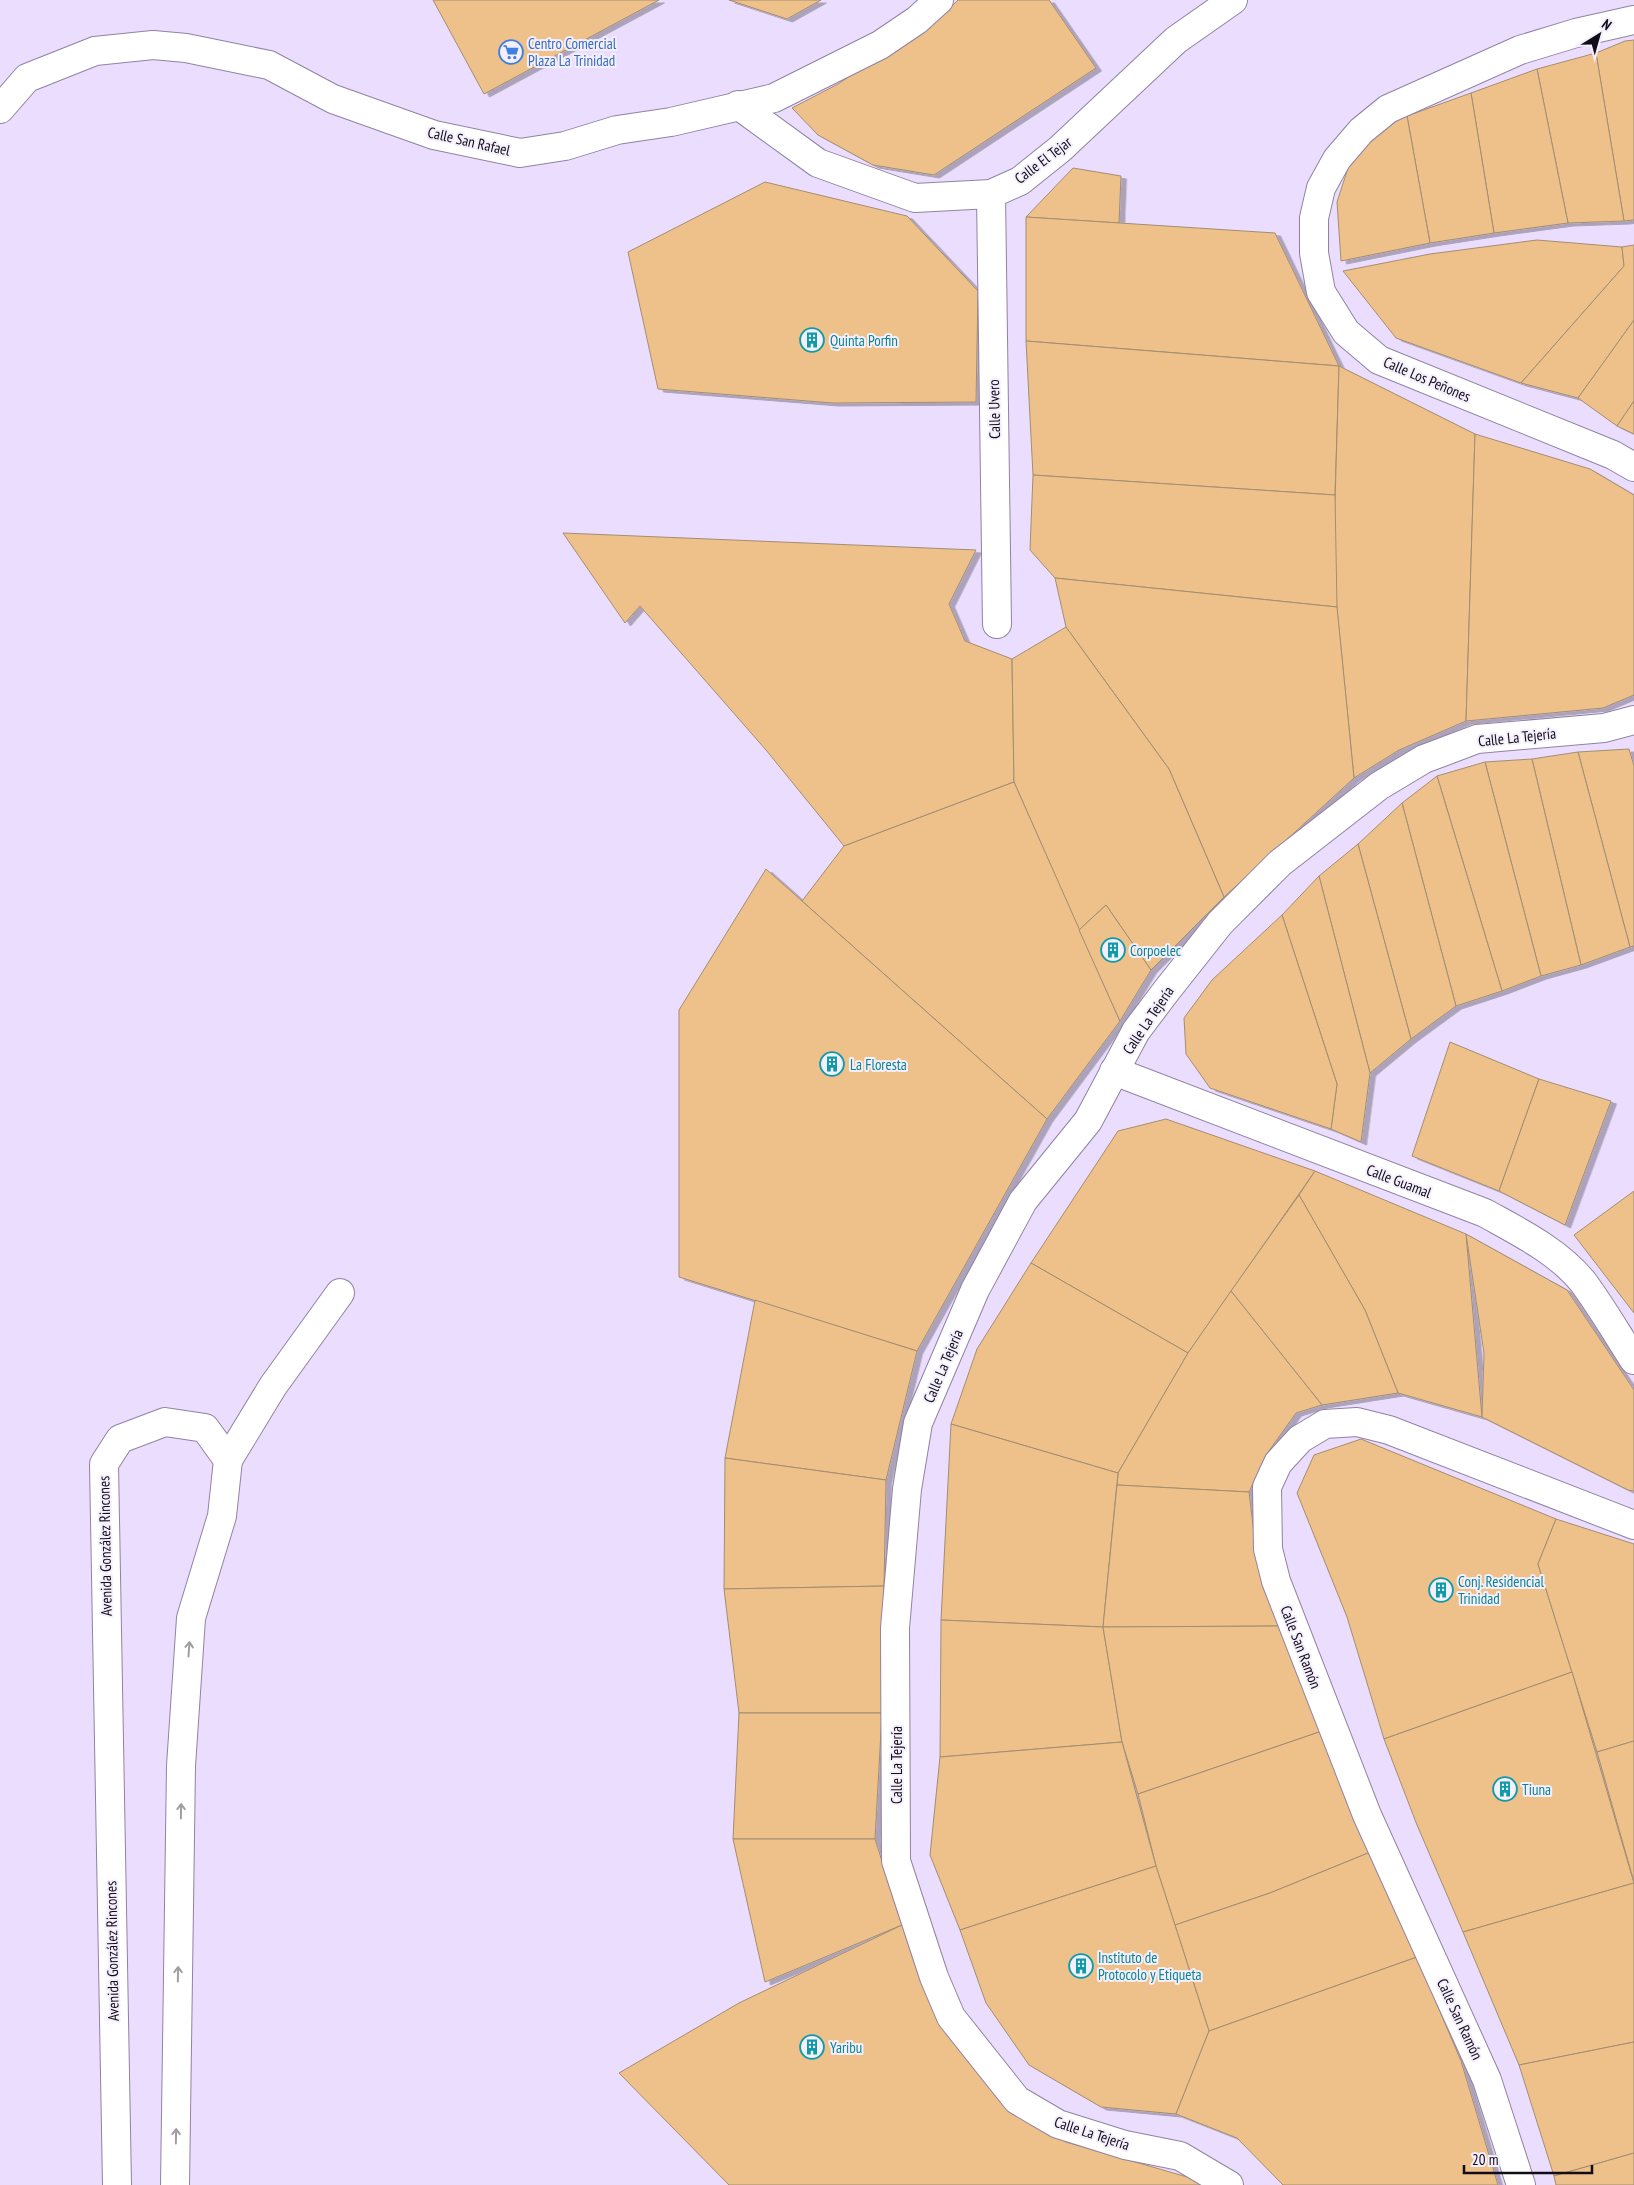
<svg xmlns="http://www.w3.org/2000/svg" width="1634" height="2185" font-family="'PT Sans Narrow',sans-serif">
<defs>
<filter id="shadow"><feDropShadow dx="5.5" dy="3" stdDeviation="0" flood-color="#0004"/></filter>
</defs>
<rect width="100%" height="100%" fill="#ebddfe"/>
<!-- building -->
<g fill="#eec18a" stroke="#a38d72" filter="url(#shadow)">
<polygon points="433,0 659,0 484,94"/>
<polygon points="729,0 821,0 787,19"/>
<polygon points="958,0 1049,0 1096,68 934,175 873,165 818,135 792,108 838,84 946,12"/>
<polygon points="1634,40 1634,220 1624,221 1596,53 1625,41"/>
<polygon points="1596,53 1624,221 1568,223 1537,69"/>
<polygon points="1537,69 1568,223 1494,233 1471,93"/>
<polygon points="1471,93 1494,233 1430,243 1407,116"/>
<polygon points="1407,116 1430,243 1341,261 1337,202 1349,165 1378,129"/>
<polygon points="1073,168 1121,176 1119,223 1026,217"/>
<polygon points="765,182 907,216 978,291 976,402 833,403 658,389 628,252"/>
<polygon points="1026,217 1275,233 1339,366 1026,341"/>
<polygon points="1537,240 1622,247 1624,266 1521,383 1396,338 1343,271 1430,254"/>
<polygon points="1634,245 1634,320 1578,398 1521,383 1624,266 1622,247"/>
<polygon points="1634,320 1634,401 1617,426 1578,398"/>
<polygon points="1026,341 1339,366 1335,495 1033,475"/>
<polygon points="1339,366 1475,434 1466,721 1399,750 1354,778 1333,570"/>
<polygon points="1634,401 1634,434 1617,426"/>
<polygon points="1475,434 1590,469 1634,495 1634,695 1603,708 1466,721"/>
<polygon points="1033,475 1335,495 1337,607 1055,578 1030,550"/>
<polygon points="563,533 976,550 949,604 965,641 1012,659 1014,782 844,846 766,750 640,606 625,623"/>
<polygon points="1055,578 1337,607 1354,778 1224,897 1169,769 1066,627"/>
<polygon points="1066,627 1169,769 1224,897 1151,970 1106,905 1079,930 1014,782 1012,659"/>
<polygon points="1629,749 1634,766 1634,946 1630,947 1578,752"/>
<polygon points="1578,752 1630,947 1581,965 1532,759"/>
<polygon points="1532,759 1581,965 1541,976 1485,762"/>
<polygon points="1485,762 1541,976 1502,991 1437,776"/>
<polygon points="1437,776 1502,991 1456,1006 1402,803"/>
<polygon points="1014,782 1120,1021 1047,1119 802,901 844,846"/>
<polygon points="1402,803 1456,1006 1411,1039 1358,844"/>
<polygon points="1358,844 1411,1039 1370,1073 1319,876"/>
<polygon points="766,869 1047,1119 917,1351 679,1277 679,1010"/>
<polygon points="1319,876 1370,1073 1361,1142 1331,1129 1337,1084 1282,915"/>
<polygon points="1106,905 1151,970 1120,1021 1079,930"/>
<polygon points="1282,915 1337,1084 1331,1129 1210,1088 1186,1054 1184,1018 1212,980"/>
<polygon points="1450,1042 1539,1079 1499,1191 1412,1156"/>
<polygon points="1539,1079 1611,1101 1565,1225 1499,1191"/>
<polygon points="1166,1119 1315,1171 1188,1353 1031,1263 1118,1131"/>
<polygon points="1315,1171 1466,1234 1482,1417 1398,1393 1365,1310 1299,1195"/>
<polygon points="1634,1191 1634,1313 1574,1235"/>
<polygon points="1299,1195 1365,1310 1398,1393 1322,1405 1231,1291"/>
<polygon points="1466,1234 1567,1290 1634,1390 1634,1491 1628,1490 1482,1417 1484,1353"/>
<polygon points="1031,1263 1188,1353 1118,1473 951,1424 977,1349"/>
<polygon points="1231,1291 1322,1405 1296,1413 1266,1455 1249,1492 1117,1485 1118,1473 1188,1353"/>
<polygon points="755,1300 917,1351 886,1480 725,1458"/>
<polygon points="951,1424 1118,1473 1103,1627 941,1620"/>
<polygon points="1361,1439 1556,1519 1538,1564 1572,1672 1384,1739 1347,1617 1297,1493 1314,1455"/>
<polygon points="725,1458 886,1480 884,1586 724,1589"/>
<polygon points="1117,1485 1249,1492 1256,1550 1279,1626 1103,1627"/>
<polygon points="1556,1519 1634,1544 1634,1741 1597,1752 1538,1564"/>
<polygon points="884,1586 882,1713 739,1713 724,1589"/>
<polygon points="941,1620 1103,1627 1122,1742 940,1757"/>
<polygon points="1279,1626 1325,1730 1138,1794 1122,1742 1103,1627"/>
<polygon points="1572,1672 1634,1883 1463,1932 1417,1825 1384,1739"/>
<polygon points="739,1713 882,1713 875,1839 733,1839"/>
<polygon points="1325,1730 1373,1851 1270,1893 1175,1925 1156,1866 1138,1794"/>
<polygon points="1634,1741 1634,1882 1597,1752"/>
<polygon points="1122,1742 1156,1866 960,1930 930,1855 940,1757"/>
<polygon points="733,1839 875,1839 902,1925 765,1982"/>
<polygon points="1373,1851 1417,1957 1209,2031 1175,1925 1270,1893"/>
<polygon points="1156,1866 1209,2031 1176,2114 1101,2107 1029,2065 986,2003 960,1930"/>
<polygon points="1634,1883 1634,2042 1519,2065 1463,1932"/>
<polygon points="902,1925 940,2021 1000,2102 1066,2142 1208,2183 1208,2185 729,2185 619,2073 739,2003"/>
<polygon points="1417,1957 1461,2061 1498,2185 1283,2185 1237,2138 1176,2114 1209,2031"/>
<polygon points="1634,2042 1634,2153 1554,2176 1519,2065"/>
<polygon points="1634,2153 1634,2185 1556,2185 1554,2176"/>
</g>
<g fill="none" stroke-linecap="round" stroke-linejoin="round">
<!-- minor casing -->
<g stroke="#9083a1" stroke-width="30">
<g id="minor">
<polyline points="1634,20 1576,33 1520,50 1388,109 1361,131 1337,159 1321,188 1314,218 1314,253 1321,292 1346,332 1379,360 1613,455 1634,467"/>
<polyline points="738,105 818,163 915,198 991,194 1020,181 1060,149 1176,40 1233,0"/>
<polyline points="0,109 27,78 95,51 153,45 186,48 269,65 333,99 434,135 520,153 565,146 617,130 671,122 774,98 880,45 917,20 939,0"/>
<polyline points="991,194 997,624"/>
<path d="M1114 1071 1485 1213C1519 1232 1558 1251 1583 1282 1601 1306 1617 1334 1634 1360"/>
<polyline points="228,1460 273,1386 340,1293"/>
<polyline points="117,2185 104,1464 120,1439 165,1422 205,1428 228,1460 222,1516 191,1618 181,1766 175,2185"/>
<polyline points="1229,2185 1180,2156 1125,2145 1058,2124 1017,2100 951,2017 934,1977 896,1861 895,1628 907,1489 918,1423 975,1290 1023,1201 1088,1121 1136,1031 1167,990 1220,923 1280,863 1379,786 1424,759 1477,739 1604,728 1634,720"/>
<polyline points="1521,2185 1487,2080 1367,1815 1276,1581 1268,1549 1267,1487 1278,1463 1300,1439 1325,1424 1357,1422 1389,1430 1634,1525"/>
</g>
</g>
<!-- minor -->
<use href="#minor" stroke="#fff" stroke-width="28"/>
</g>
<!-- one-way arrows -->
<defs><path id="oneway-shaft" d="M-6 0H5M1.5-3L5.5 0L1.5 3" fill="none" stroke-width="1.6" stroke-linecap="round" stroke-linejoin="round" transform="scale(1.25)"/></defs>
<g stroke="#a09ea2">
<use href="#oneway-shaft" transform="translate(189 1649) rotate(-86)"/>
<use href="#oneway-shaft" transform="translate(181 1811) rotate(-89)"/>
<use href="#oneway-shaft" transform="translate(178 1974) rotate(-89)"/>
<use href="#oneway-shaft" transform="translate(176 2136) rotate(-89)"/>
</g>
<!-- icons -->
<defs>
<g id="supermarket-ring" transform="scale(1.25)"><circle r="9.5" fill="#f4effc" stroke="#3f7fe0" stroke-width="1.5"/><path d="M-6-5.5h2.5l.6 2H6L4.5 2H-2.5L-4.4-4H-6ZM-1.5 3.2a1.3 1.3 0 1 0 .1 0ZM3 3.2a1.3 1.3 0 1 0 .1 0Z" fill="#3f7fe0"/></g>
<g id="building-ring" transform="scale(1.25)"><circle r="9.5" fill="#f4effc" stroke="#0f9aa8" stroke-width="1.5"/><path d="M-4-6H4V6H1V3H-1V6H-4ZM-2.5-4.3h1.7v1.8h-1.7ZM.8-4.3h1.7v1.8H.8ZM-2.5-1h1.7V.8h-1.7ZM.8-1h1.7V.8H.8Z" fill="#0f9aa8"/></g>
</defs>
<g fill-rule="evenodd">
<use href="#supermarket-ring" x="511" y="52"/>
<use href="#building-ring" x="812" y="340"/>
<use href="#building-ring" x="1113" y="950"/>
<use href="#building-ring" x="832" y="1064"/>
<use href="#building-ring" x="1441" y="1590"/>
<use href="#building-ring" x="1505" y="1789"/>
<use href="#building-ring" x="1081" y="1966"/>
<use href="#building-ring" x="812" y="2047"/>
</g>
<g text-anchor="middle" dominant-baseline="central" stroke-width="4" stroke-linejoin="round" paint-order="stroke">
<!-- shop labels -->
<g font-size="15" fill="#366cbe" stroke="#f4effc" text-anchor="start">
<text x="528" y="43">Centro Comercial<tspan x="528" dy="17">Plaza La Trinidad</tspan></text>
</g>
<!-- street labels -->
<g font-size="15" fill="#110c17" stroke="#f4effc">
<text transform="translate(469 141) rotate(13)">Calle San Rafael</text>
<text transform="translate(1043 160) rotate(-37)">Calle El Tejar</text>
<text transform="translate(1427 379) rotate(23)">Calle Los Peñones</text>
<text transform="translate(994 409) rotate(-91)">Calle Uvero</text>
<text transform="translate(1517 737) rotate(-6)">Calle La Tejería</text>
<text transform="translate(1148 1020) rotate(-56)">Calle La Tejería</text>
<text transform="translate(1399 1181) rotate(21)">Calle Guamal</text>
<text transform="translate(943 1366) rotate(-67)">Calle La Tejería</text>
<text transform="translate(105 1546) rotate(-91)">Avenida González Rincones</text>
<text transform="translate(1301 1647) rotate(69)">Calle San Ramón</text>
<text transform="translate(896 1765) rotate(-90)">Calle La Tejería</text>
<text transform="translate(112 1951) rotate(-91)">Avenida González Rincones</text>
<text transform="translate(1460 2019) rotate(65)">Calle San Ramón</text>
<text transform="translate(1092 2133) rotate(18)">Calle La Tejería</text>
</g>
<!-- culture labels -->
<g font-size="15" fill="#0d838f" stroke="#f4effc" text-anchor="start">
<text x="830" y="340">Quinta Porfin</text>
<text x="1130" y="950">Corpoelec</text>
<text x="850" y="1064">La Floresta</text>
<text x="1458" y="1581">Conj. Residencial<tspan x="1458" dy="17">Trinidad</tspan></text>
<text x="1522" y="1789">Tiuna</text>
<text x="1098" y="1957">Instituto de<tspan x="1098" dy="17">Protocolo y Etiqueta</tspan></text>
<text x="830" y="2047">Yaribu</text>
</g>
</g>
<!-- north arrow -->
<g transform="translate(1599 35) rotate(37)" stroke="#f4effc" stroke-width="4" paint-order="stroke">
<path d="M0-4L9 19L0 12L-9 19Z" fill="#110c17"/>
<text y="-8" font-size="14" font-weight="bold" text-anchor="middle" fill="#110c17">N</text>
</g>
<!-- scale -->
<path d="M1464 2165v8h128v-8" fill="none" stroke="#110c17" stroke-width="2.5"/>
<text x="1472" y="2165" font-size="15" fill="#110c17" stroke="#f4effc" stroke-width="4" paint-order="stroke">20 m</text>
</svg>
